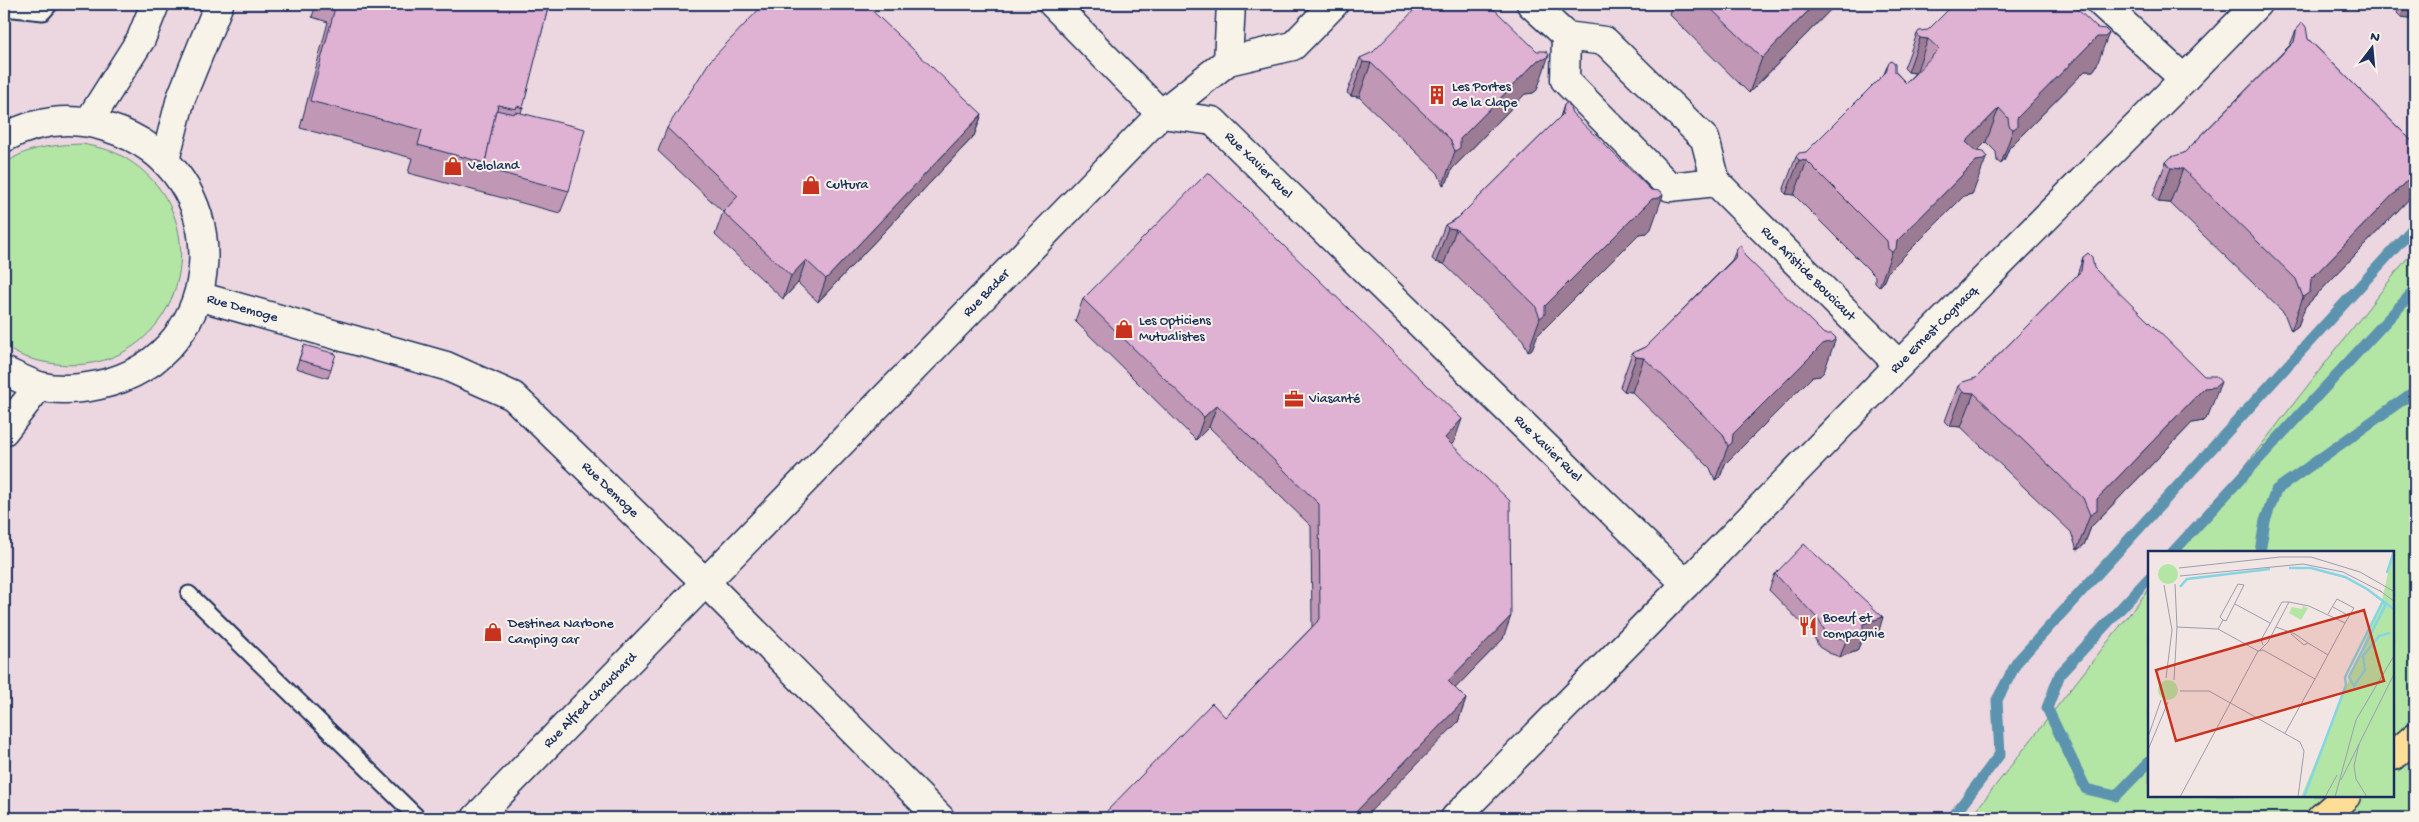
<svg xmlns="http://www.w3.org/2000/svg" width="2419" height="822" font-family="'Gochi Hand',sans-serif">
<rect width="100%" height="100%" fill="#f2e6e4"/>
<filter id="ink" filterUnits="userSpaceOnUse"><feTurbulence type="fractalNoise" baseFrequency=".02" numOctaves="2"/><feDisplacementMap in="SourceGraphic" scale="10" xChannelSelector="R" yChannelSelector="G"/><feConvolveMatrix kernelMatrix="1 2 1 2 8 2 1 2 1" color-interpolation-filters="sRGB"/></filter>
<g filter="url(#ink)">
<!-- built -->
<polygon fill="#ecd6df" points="4,4 2415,4 2415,248 2178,552 2149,552 2149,589 1970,818 4,818"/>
<!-- green -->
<g fill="#b3e5a5" stroke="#678a82">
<path d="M83 144C95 147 109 149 120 155 229 214 181 378 56 364 40 362 17 357 4 345V165C26 146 55 145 83 144Z"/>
<polygon points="2415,248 2415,818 1970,818 2149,589 2149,796 2393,796 2393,552 2178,552"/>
</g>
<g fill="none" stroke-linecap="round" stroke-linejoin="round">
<!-- stream -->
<g stroke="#5b93ae" stroke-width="11">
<polyline points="2173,552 2415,290"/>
<polyline points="2260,552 2265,521 2276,490 2415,391"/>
<polyline points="2149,578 2060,674 2047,708 2086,789 2116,796 2149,762"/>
<polyline points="1952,818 2000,754 1997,700 2017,662 2415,226"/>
</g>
<!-- lane casing -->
<g stroke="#1b2f5e" stroke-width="19">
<g id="lane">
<polyline points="4,8 43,12 50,4"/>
<polyline points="189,594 418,818"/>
</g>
</g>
<!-- street casing -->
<g stroke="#1b2f5e" stroke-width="31">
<g id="street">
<polyline points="1531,4 1566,36 1605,41 1705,139 1716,182 1670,187 1565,80 1566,36"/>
<polyline points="1228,61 1231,4"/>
<polyline points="2184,79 2257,4"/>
<path id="s1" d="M1161 114 1213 121 1686 584 1455 818"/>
<polyline points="1161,114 1228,61 1293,46 1334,4"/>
<path id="s2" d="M1716 182 1899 365"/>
<path id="s3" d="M198 296 446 366 513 396 707 584 940 818"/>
<path id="s4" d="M1686 584 1899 365 2184 79 2102 4"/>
<path id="s5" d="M476 818 1161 114 1053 4"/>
</g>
</g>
<!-- secondary casing -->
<g stroke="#1b2f5e" stroke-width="31">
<g id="secondary">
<polyline points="89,121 141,39 155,4"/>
<path d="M4 138C37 120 73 116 109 128 240 169 233 356 99 385 80 389 58 391 39 386 27 382 15 376 4 371"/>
<polyline points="165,160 181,98 219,4"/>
<polyline points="4,431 39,386"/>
</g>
</g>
<!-- highway casing -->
<g stroke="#1b2f5e" stroke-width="31">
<g id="highway">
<polyline points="2393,756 2415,737"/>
<polyline points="2321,818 2346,796"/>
</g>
</g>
<!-- lane -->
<use href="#lane" stroke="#f7f3e8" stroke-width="15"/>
<!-- street -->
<use href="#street" stroke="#f7f3e8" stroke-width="28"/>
<!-- secondary -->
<use href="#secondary" stroke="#f7f3e8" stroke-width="28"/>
<!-- highway -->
<use href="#highway" stroke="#fede96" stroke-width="28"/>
</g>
<!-- wall -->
<g fill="#c098b5" stroke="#1b2f5e">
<polygon points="316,4 549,4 521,113 569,191 560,213 408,173 412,158 300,128 328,22 312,17"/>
<polygon points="1672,4 1836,4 1749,93 1669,14"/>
<polygon points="2401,4 2415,4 2415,24 2409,18 2401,17 2397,13"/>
<polygon points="2297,28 2415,144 2415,198 2410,198 2305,307 2298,326 2291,331 2284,313 2170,203 2158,202 2153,196 2166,162 2184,153 2290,45"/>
<polygon points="1917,34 2096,67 2093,71 2085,71 2009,148 2004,161 2001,164 1997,161 1996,152 1986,142 1977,151 1974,190 1972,194 1964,196 1887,273 1883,283 1879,287 1875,283 1875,276 1794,195 1786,194 1783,191 1796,157 1806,152 1884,74 1888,64 1906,83 1915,73 1908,72 1904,68"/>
<polygon points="1360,58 1537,90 1533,93 1525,94 1452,169 1447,182 1443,185 1438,173 1359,97 1351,96 1347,93"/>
<polygon points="1564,105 1572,113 1651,229 1647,233 1639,234 1537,336 1532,349 1528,352 1523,340 1444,264 1436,262 1432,259 1445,225 1458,218 1560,117"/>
<polygon points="982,114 974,136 818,302 798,283 783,299 715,235 723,212 658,151 667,128"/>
<polygon points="1737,248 1745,256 1824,372 1820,376 1812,377 1725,464 1720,477 1715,480 1710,468 1632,392 1624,391 1620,387 1632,353 1645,347 1732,260"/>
<polygon points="2083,257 2094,268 2208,416 2203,421 2192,423 2091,527 2084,545 2077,550 2071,532 1961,427 1950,426 1945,421 1958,386 1976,378 2077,275"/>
<polygon points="1083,299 1454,442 1451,445 1503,639 1455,688 1466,699 1458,722 1225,717 1312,627 1311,526 1209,427 1196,440 1075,321"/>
<polygon points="304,345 331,369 328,378 296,368"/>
<polygon points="1775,574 1878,634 1862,639 1857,651 1840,657 1829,653 1819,647 1813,635 1769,590"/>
</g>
<!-- shaded-wall -->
<g fill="#9c7c94" stroke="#1b2f5e">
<polygon points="1815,4 1836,4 1749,93 1762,58"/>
<polygon points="2406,4 2414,4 2409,18 2401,17"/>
<polygon points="2109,33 2096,67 2093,71 2085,71 2009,148 2004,161 2001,164 2017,118 2097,37"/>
<polygon points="1920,38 1928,39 1916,73 1908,72"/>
<polygon points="1549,55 1537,90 1533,93 1525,94 1452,169 1447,182 1443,185 1455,151 1460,139 1538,60"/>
<polygon points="1363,62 1371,63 1359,97 1351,96"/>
<polygon points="1999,108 1986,142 1953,176 1966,142"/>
<polygon points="982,114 974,136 818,302 826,279"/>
<polygon points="1987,156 1974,190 1972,194 1964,196 1887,273 1883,283 1879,287 1892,252 1897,241 1976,161"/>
<polygon points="1799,160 1807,161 1794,195 1786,194"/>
<polygon points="2171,168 2183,169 2170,203 2158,202"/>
<polygon points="2415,172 2415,198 2410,198 2305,307 2298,326 2291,331 2303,297 2311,279"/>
<polygon points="1663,195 1651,229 1647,233 1639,234 1537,336 1532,349 1528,352 1540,318 1545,306 1652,199"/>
<polygon points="1448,228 1456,229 1444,264 1436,262"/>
<polygon points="806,260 798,283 783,299 791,276"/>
<polygon points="1836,338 1824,372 1820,376 1812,377 1725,464 1720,477 1715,480 1728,446 1733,434 1824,343"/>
<polygon points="1636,357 1644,358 1632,392 1624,391"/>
<polygon points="2221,382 2208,416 2203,421 2192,423 2091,527 2084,545 2077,550 2090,515 2097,499 2204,388"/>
<polygon points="1963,392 1974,393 1961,427 1950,426"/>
<polygon points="1217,405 1209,427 1196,440 1204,417"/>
<polygon points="1462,419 1454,442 1436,461 1445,438"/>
<polygon points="1511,616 1503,639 1440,704 1448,681"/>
<polygon points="1883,617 1878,634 1862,639 1857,651 1840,657 1846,640 1863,624"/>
<polygon points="1466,699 1458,722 1364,818 1350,818"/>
</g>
<!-- building -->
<g fill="#dfb1d3" stroke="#1b2f5e">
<polygon points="336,4 549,4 523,108 517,106 516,109 498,105 485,163 418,145 422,130 310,101"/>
<polygon points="764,4 865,4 982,114 826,279 806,260 791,276 723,212 738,196 667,128 710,61"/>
<polygon points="1420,4 1489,4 1537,51 1546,51 1549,55 1545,59 1538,60 1460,139 1460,148 1455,151 1450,139 1371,63 1363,62 1360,58 1373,52"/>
<polygon points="1706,4 1815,4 1762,58"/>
<polygon points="1954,4 2072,4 2097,28 2105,29 2109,33 2105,37 2097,37 2017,118 2017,127 2013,129 2009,126 2008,118 1999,108 1966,142 1976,151 1984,152 1987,156 1984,160 1976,161 1897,241 1896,249 1892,252 1888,249 1887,241 1807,161 1799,160 1796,157 1799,153 1806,152 1886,72 1888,64 1891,61 1895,64 1895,72 1906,83 1939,49 1928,39 1920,38 1917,34 1919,31 1928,30"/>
<polygon points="2302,22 2306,27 2308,39 2415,144 2415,172 2311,279 2310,292 2303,297 2296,279 2183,169 2171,168 2166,162 2171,157 2184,153 2294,42 2297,28"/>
<polygon points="1568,102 1572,113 1651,190 1660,191 1663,195 1659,198 1652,199 1545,306 1545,314 1540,318 1535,305 1456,229 1448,228 1445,225 1458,218 1562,115 1564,105"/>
<polygon points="496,110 514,114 515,112 521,113 585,129 569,191 483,168 485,163"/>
<polygon points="1208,172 1462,419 1445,438 1510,501 1511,616 1448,681 1466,699 1350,818 1100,818 1212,703 1225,717 1320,619 1319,504 1217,405 1204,417 1083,299"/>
<polygon points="1741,245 1745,256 1824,334 1832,334 1836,338 1832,342 1824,343 1733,434 1732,443 1728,446 1723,434 1644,358 1636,357 1632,353 1645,347 1735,258 1737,248"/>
<polygon points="2088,253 2092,257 2094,268 2204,376 2216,376 2221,382 2215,387 2204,388 2097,499 2097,511 2090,515 2083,498 1974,393 1963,392 1958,386 1963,382 1976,378 2081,271 2083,257"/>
<polygon points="304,345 336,354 331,369 299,360"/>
<polygon points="1804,544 1883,617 1863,624 1863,635 1846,640 1835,637 1825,631 1818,619 1775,574"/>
</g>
</g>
<!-- icons -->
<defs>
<g id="building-bare" transform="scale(1.5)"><path d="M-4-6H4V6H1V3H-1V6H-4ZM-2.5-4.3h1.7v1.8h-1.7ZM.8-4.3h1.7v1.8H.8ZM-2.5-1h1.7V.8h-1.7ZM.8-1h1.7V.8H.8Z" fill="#c8321e" stroke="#f7f3e8" stroke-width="2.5" paint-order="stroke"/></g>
<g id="shop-bare" transform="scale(1.5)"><path d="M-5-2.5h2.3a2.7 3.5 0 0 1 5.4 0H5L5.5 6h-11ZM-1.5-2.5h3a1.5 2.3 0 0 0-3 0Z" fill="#c8321e" stroke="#f7f3e8" stroke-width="2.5" paint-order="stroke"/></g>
<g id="office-bare" transform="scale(1.5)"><path d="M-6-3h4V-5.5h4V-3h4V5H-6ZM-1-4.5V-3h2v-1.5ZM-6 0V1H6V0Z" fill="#c8321e" stroke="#f7f3e8" stroke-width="2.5" paint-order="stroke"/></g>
<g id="restaurant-bare" transform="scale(1.5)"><path d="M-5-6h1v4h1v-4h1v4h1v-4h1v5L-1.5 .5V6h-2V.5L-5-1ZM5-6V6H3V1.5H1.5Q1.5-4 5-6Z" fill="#c8321e" stroke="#f7f3e8" stroke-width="2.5" paint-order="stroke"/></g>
</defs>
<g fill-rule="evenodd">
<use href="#building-bare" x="1437" y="95"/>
<use href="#shop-bare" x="453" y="166"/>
<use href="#shop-bare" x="811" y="185"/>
<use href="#shop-bare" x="1124" y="329"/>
<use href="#office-bare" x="1294" y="399"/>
<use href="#restaurant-bare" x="1808" y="626"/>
<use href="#shop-bare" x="493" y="632"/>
</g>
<g text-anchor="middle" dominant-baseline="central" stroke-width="4" stroke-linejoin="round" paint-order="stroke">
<!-- poi labels -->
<g font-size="14" fill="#1b2f5e" stroke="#f7f3e8" text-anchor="start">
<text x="1452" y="87">Les Portes<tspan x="1452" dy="16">de la Clape</tspan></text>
<text x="468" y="166">Veloland</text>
<text x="826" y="185">Cultura</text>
<text x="1139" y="321">Les Opticiens<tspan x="1139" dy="16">Mutualistes</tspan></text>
<text x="1309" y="399">Viasanté</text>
<text x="1823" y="618">Boeuf et<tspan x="1823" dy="16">compagnie</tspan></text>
<text x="508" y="624">Destinea Narbone<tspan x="508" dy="16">Camping car</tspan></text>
</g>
<!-- street labels -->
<g font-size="14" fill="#1b2f5e" stroke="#f7f3e8">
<text stroke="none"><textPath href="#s1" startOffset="116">Rue Xavier Ruel</textPath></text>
<text stroke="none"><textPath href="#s2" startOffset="130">Rue Aristide Boucicaut</textPath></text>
<text stroke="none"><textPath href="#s5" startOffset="732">Rue Bader</textPath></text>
<text stroke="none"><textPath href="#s3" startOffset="46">Rue Demoge</textPath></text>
<text stroke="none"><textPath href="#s4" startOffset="355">Rue Ernest Cognacq</textPath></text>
<text stroke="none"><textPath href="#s1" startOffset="521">Rue Xavier Ruel</textPath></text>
<text stroke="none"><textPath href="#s3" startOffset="466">Rue Demoge</textPath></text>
<text stroke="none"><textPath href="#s5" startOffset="164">Rue Alfred Chauchard</textPath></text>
</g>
</g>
<!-- overview -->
<g transform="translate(2148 551)">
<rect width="246" height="246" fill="#f2e6e4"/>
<path d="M245 0 246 246H153L234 49ZM10 23a10 10 0 1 1 20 0a10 10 0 1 1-20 0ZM155 55 160 57 153 69 141 62 144 56 154 58ZM10 139a10 10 0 1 1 20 0a10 10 0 1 1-20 0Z" fill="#b3e5a5"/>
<path fill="none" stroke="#86d5e4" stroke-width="2.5" d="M141 17H163L197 26 219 38 247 59M239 22 246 0M32 36 39 28 122 18M236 50 237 55 201 126 206 135 217 119 215 105 231 85 242 82M156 246 198 134 197 126 235 50"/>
<path fill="none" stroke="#9c9dae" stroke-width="1" d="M31 17 132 6H163L212 21 247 41M32 25 155 13 195 21 234 41M16 34 24 79 18 127M231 39 247 51M141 51 161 55 197 72 167 128M87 53 122 72M185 56 201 65M180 63 189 48 206 57 197 72M29 76 70 78 110 100 32 246M128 76 147 83 160 92 156 94 143 83M70 78 75 69 78 70 96 34 90 33 72 66 75 69M160 92 180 104M110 100 115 99 167 128 137 182M111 100 120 91 141 51H134L113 89 115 94M26 129 29 76 27 33M32 140H61L152 191 156 200 150 246M0 186 13 149M211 193 206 215 208 228 219 246M0 199 20 151M193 229 247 121M177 246 189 224M187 246 208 169 247 103"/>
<path fill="#c8321e" fill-opacity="0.15" stroke="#c8321e" stroke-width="2.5" d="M216 59 236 130 28 190 8 119Z"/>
<rect width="246" height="246" fill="none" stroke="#1b2f5e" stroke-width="2.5"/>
</g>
<!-- margin -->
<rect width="2419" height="822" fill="none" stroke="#f7f3e8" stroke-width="20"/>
<rect x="10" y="10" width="2399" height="802" fill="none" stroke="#1b2f5e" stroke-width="2" filter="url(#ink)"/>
<!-- north arrow -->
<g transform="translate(2372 48) rotate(16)" stroke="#f7f3e8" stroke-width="4" paint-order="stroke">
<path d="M0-4L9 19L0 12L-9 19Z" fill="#1b2f5e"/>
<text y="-8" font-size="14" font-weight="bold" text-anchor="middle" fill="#1b2f5e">N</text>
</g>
</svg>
